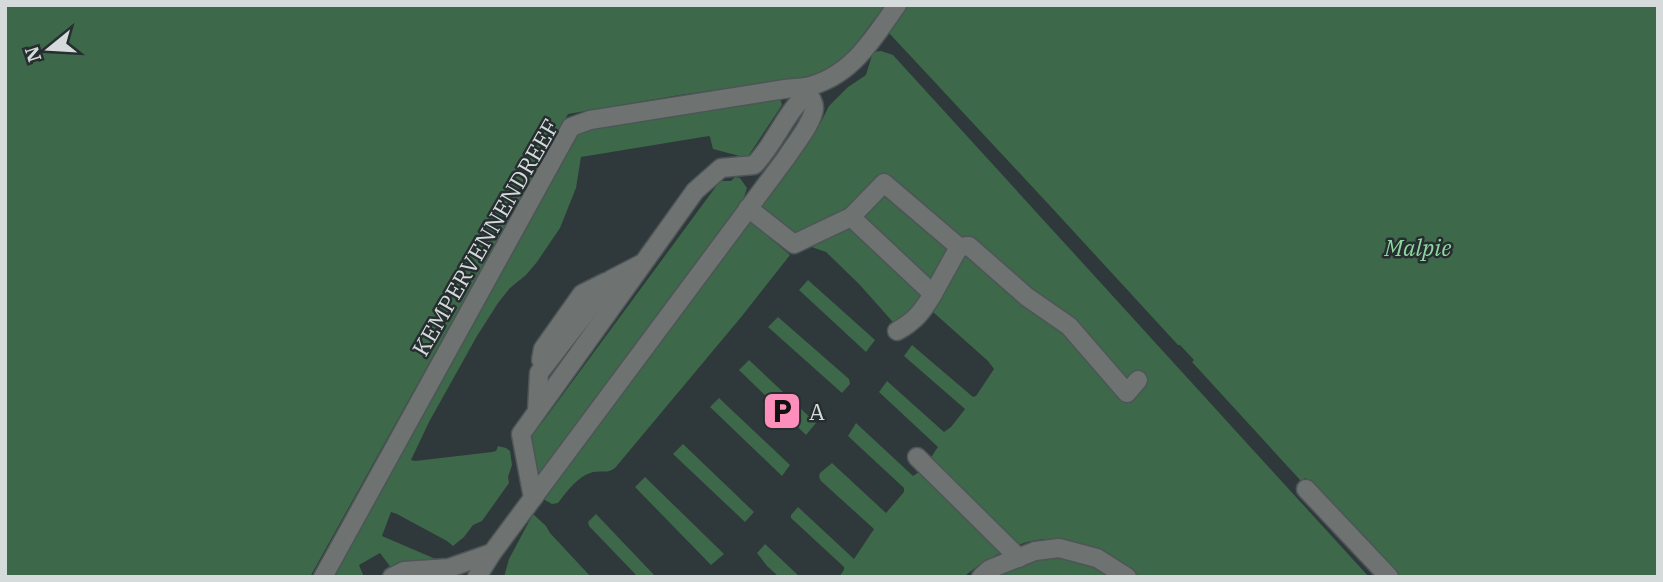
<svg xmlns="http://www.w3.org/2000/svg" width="1663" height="582" font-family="'IBM Plex Serif',serif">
<rect width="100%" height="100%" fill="#2f383a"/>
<!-- green -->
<g fill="#3d6849">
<polygon points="5,5 1658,5 1658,577 1385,577 1317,491 1305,478 1301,481 1192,362 1194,360 1180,345 1178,345 1052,208 875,18 847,56 835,70 817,76 680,95 568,114 310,577 5,577"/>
<path d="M881 51 893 55 1369 577H1137C1111 554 1072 534 1037 540 1024 542 1012 547 1001 553 988 559 975 567 964 577H839L844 570V567L791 518V515L798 507 854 559 874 529 821 481 819 477 820 473 832 463 886 513 904 492V488L848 436 856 423 913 476C924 470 931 457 938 447L879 392 887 381 944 432 951 427 965 409 904 356 912 345 973 397 976 396 994 369 988 361 933 312C920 315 906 322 892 321L859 284 826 252 800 243 759 208 821 122 829 106 848 87 866 75 873 52Z"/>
<polygon points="780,97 782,105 747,158 713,149 710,137 709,136 581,157 576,188 560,228 537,262 526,275 510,288 498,303 477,336 429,422 411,460 415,461 492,452 496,451 498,446 506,448 510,451 512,465 508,477 509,483 482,521 473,525 464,537 453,546 447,541 397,514 391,512 382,536 438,560 392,569 380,553 359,565 364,577 329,577 578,129"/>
<polygon points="735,177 740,178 747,188 744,197 725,225 541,473 531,472 526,438 544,420 720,181 731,181"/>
<path d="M750 221 790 255 742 316 615 468C607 474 603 470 593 472 578 476 567 491 558 503L552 504 543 499Z"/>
<polygon points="808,280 875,340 866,352 799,290"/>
<polygon points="778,317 849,379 850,384 842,393 768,327"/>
<polygon points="749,360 816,423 806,435 739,370"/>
<polygon points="719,398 790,465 782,476 710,407"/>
<polygon points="683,444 754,512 745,522 673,454"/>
<polygon points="645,477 724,554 711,565 635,487"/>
<polygon points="533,514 546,526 550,533 591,577 504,577 509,559"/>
<polygon points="596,514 656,577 638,577 589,526 588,522"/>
<polygon points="765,544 800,577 779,577 767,566 757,553"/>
<polygon points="1035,555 1073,555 1116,577 988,577"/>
</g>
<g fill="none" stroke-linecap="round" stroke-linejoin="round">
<!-- minor casing -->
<g stroke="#4d5557" stroke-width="21">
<g id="minor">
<polyline points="748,208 794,244 851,217 884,183 959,247 969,246 1027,297 1069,326 1127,393 1138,380"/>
<polyline points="851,217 933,294 959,247"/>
<path d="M897 331C915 321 922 312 933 294"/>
<polyline points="541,360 543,349 582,294 606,282"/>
<polyline points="537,411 539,373 612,279 641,264"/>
<polyline points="917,457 1019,558"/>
<polyline points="1306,489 1389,577"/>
<path d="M533 498 521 434 695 191 721 168 754 165C775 144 785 113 807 94"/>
<path d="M323 577 571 127 590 120 785 89C792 88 799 88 806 87 851 77 872 40 897 5"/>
<path d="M392 577 404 571 449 568 492 553 786 158C794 145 813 123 814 108 814 99 807 95 806 87"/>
<polyline points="477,577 492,553"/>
<polyline points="981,577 990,569 1035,551 1059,548 1097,558 1127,577"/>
</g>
</g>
<!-- minor -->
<use href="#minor" stroke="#6e7372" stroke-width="18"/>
</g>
<!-- icons -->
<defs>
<g id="parking-square" transform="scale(2.0125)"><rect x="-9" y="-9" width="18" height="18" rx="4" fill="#fe8ebb" stroke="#262e30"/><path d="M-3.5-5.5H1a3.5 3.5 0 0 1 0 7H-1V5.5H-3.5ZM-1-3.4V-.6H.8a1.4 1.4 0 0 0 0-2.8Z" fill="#111"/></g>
</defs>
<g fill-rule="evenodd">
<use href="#parking-square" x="782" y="411"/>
</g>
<g text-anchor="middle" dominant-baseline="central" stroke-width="5" stroke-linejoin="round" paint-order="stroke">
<!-- street labels -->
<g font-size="23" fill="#d5dadb" stroke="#262e30">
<text transform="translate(485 237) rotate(-60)">KEMPERVENNENDREEF</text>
</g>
<!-- park labels -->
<g font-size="23" font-style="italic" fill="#90d7a2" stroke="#262e30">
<text x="1418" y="247">Malpie</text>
</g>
<!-- poi labels -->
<g font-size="23" fill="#d5dadb" stroke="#262e30" text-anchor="start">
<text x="809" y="411">A</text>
</g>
</g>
<!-- border -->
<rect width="1663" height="582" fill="none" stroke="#d5dadb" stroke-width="14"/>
<!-- north arrow -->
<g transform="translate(49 49) rotate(252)" stroke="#262e30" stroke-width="5" paint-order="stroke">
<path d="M0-5L12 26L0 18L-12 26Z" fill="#d5dadb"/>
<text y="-10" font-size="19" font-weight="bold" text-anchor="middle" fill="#d5dadb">N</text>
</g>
</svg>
